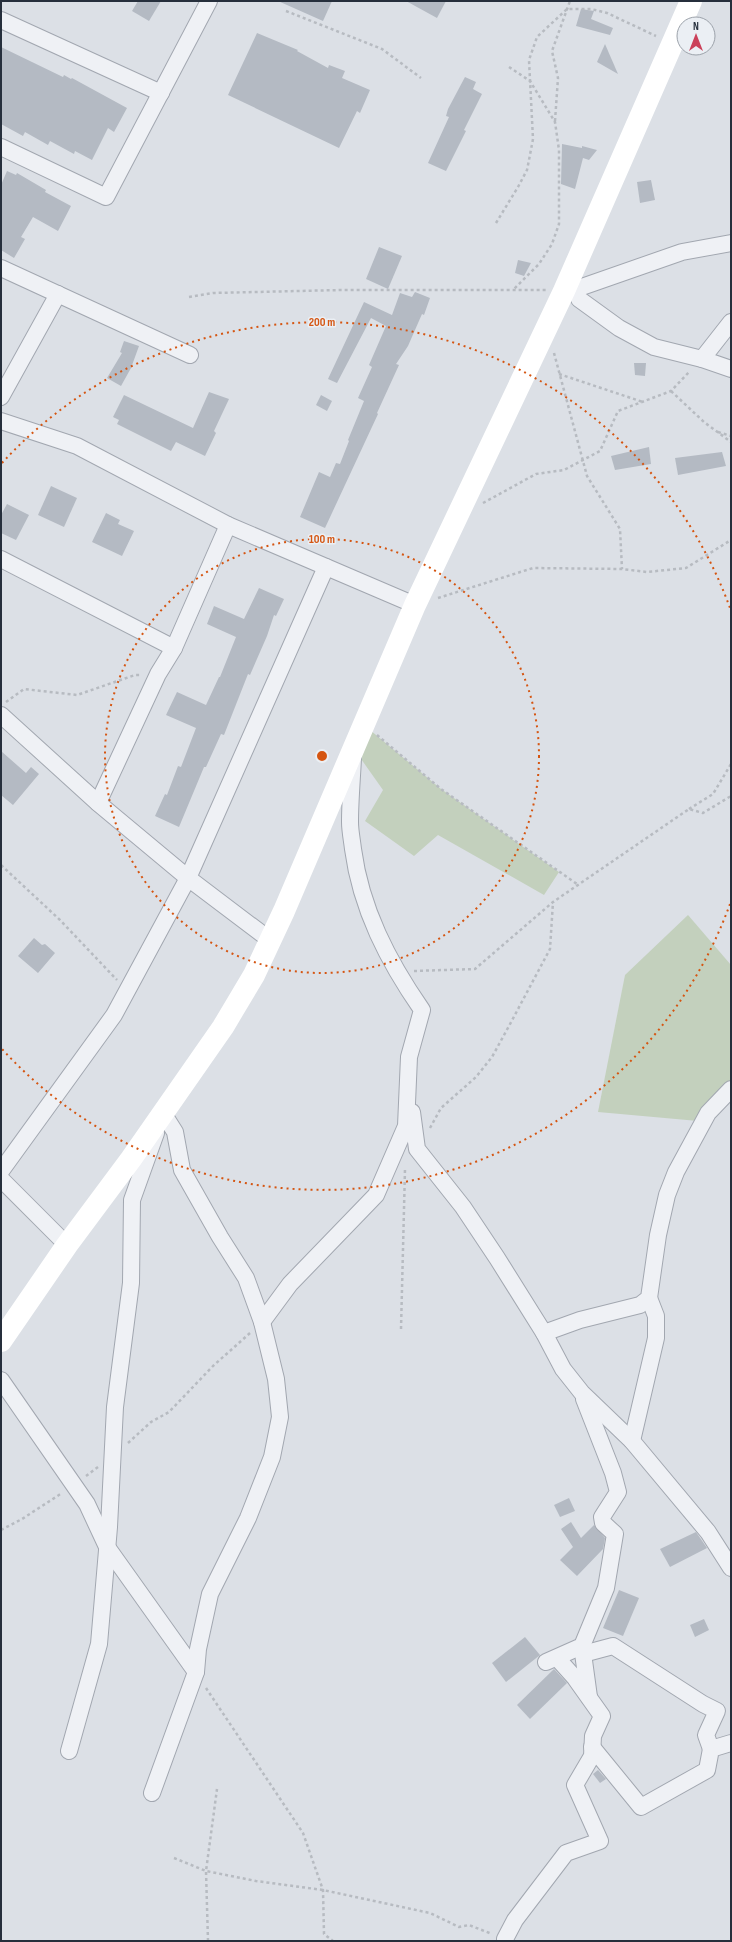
<svg xmlns="http://www.w3.org/2000/svg" width="732" height="1942" font-family="'Sofia Sans Condensed',sans-serif">
<rect width="100%" height="100%" fill="#dce0e6"/>
<!-- green -->
<g fill="#c3d0bd">
<polygon points="364,725 441,789 559,872 544,895 438,835 414,856 365,821 383,790 354,749"/>
<polygon points="688,915 731,965 731,1080 698,1121 598,1112 625,975"/>
</g>
<!-- building -->
<g fill="#b4bac3">
<polygon points="138,1 161,1 149,21 132,11"/>
<polygon points="278,1 332,1 323,21"/>
<polygon points="406,1 446,1 437,18"/>
<polygon points="581,9 594,11 591,19 613,28 610,35 576,26"/>
<polygon points="257,33 298,50 297,51 328,68 329,65 345,71 342,78 370,90 360,113 357,111 339,148 228,95"/>
<polygon points="605,44 618,74 597,62"/>
<polygon points="1,47 63,77 64,75 71,79 72,78 127,108 114,132 108,128 92,160 75,151 74,154 50,141 48,145 25,132 23,136 1,124"/>
<polygon points="465,77 476,82 473,89 482,94 464,130 466,131 446,171 428,163 449,117 446,116 448,109"/>
<polygon points="562,144 582,148 582,146 597,150 589,160 583,158 575,189 561,184"/>
<polygon points="7,171 16,175 17,173 46,190 45,192 71,206 58,231 33,217 21,237 25,239 14,258 1,250 1,185"/>
<polygon points="651,180 655,200 640,203 637,182"/>
<polygon points="379,247 402,256 388,289 366,279"/>
<polygon points="518,260 531,263 524,276 515,273"/>
<polygon points="415,292 430,298 424,315 422,314 408,346 396,364 399,365 377,413 378,414 325,528 300,517 319,472 330,477 336,463 340,464 349,441 348,440 364,401 358,398 372,367 369,365 386,326 371,318 337,383 328,379 364,302 392,315 400,293 412,297"/>
<polygon points="124,341 139,346 131,368 121,386 107,378 122,353 120,352"/>
<polygon points="634,363 646,363 645,376 635,375"/>
<polygon points="209,392 229,399 214,431 216,433 205,456 176,442 171,451 117,424 119,420 113,417 124,395 193,428"/>
<polygon points="321,395 332,401 327,411 316,405"/>
<polygon points="649,447 651,464 615,470 611,456"/>
<polygon points="722,452 726,466 678,475 675,458"/>
<polygon points="51,486 77,498 64,527 38,515"/>
<polygon points="7,504 29,515 16,540 1,533 1,515"/>
<polygon points="106,513 120,520 118,524 134,531 122,556 92,542"/>
<polygon points="259,588 284,599 276,616 274,615 267,636 250,675 248,674 224,735 221,734 206,767 204,767 179,827 155,816 165,794 167,795 178,766 181,767 196,728 166,715 177,692 206,705 219,677 220,677 236,637 207,624 214,606 244,619"/>
<polygon points="1,751 26,773 31,767 39,774 13,805 1,795"/>
<polygon points="34,938 42,945 45,944 55,953 38,973 18,956"/>
<polygon points="569,1498 575,1511 560,1517 554,1505"/>
<polygon points="571,1522 581,1538 594,1525 605,1538 603,1549 577,1576 560,1560 573,1547 561,1529"/>
<polygon points="696,1532 707,1548 670,1567 660,1549"/>
<polygon points="619,1590 639,1598 623,1636 603,1628"/>
<polygon points="704,1619 709,1630 695,1637 690,1625"/>
<polygon points="525,1637 540,1655 506,1682 492,1663"/>
<polygon points="554,1669 567,1683 530,1719 517,1705"/>
<polygon points="598,1770 606,1779 600,1783 593,1774"/>
</g>
<g fill="none" stroke-linecap="round" stroke-linejoin="round">
<!-- street casing -->
<g stroke="#a2a7b0" stroke-width="18">
<g id="street">
<polyline points="1,20 161,93"/>
<polyline points="1,147 106,197 209,1"/>
<polyline points="1,268 190,355"/>
<polyline points="576,289 579,299 619,328 654,347 702,359 731,369"/>
<polyline points="566,290 576,289 682,252 731,243"/>
<polyline points="702,359 731,322"/>
<polyline points="1,397 58,294"/>
<polyline points="1,421 77,446 228,525 415,605"/>
<polyline points="1,559 174,648"/>
<polyline points="1,715 98,803 188,878 326,567"/>
<polyline points="98,803 158,674 174,648 228,525"/>
<polyline points="412,1112 417,1149 463,1207 497,1258 544,1333 563,1369 582,1393 632,1441 708,1532 731,1568"/>
<polyline points="1,1171 114,1015 188,878 270,940"/>
<polyline points="1,1179 67,1245"/>
<path d="M262 1322 290 1284 376 1195 406 1126 409 1057 422 1010C388 961 361 909 353 849 352 840 350 831 350 822 350 801 352 779 353 758"/>
<polyline points="544,1333 580,1320 640,1305 649,1298 658,1235 667,1195 676,1172 708,1113 731,1089"/>
<polyline points="1,1380 87,1504 107,1547 196,1672"/>
<polyline points="632,1441 656,1338 656,1316 649,1298"/>
<polyline points="582,1646 589,1697"/>
<polyline points="583,1654 613,1646 703,1704 717,1711 706,1735 711,1749"/>
<polyline points="546,1662 582,1646 606,1588 615,1534 603,1523 602,1517 618,1492 613,1473 584,1399"/>
<polyline points="592,1747 641,1807 707,1770 711,1749 731,1743"/>
<polyline points="69,1751 99,1644 109,1527 115,1407 131,1283 132,1200 156,1133"/>
<polyline points="152,1793 196,1672 198,1649 210,1594 248,1518 272,1457 280,1417 276,1379 262,1322 246,1278 220,1237 182,1170 175,1132 163,1113"/>
<polyline points="505,1939 515,1920 566,1853 600,1841 575,1785 592,1756 593,1736 602,1716 575,1678 557,1658"/>
</g>
</g>
<!-- path -->
<g stroke="#b7bbc1" stroke-width="2.5" stroke-dasharray="3 3" stroke-linecap="butt">
<polyline points="286,11 382,49 421,78"/>
<polyline points="509,67 530,81 555,122 559,150 559,224 552,244 539,264 513,290"/>
<polyline points="555,121 558,78 552,51 570,1"/>
<polyline points="496,223 518,187 527,170 529,160 533,139 529,60 537,37 567,9 591,9 607,13 656,36"/>
<polyline points="189,297 213,293 341,290 546,290"/>
<polyline points="554,353 587,476 620,529 622,569"/>
<polyline points="559,374 643,402"/>
<polyline points="671,391 704,422 731,442"/>
<polyline points="718,432 731,436"/>
<polyline points="483,503 536,474 564,470 600,451 618,411 671,391 690,371"/>
<polyline points="438,598 533,568 622,569 647,572 686,568 731,540"/>
<polyline points="6,702 24,689 77,695 135,675 141,675"/>
<polyline points="377,735 441,789 577,884"/>
<polyline points="689,809 713,794 731,764"/>
<polyline points="1,865 60,920 117,980"/>
<polyline points="414,971 475,969 553,902 689,809 703,813 731,796"/>
<polyline points="430,1128 441,1108 476,1077 492,1057 509,1026 550,949 553,902"/>
<polyline points="401,1329 405,1169"/>
<polyline points="128,1443 151,1422 169,1412 213,1366 250,1333"/>
<polyline points="86,1476 98,1467"/>
<polyline points="1,1530 22,1519 62,1493"/>
<polyline points="206,1688 303,1833 323,1890 324,1934 333,1941"/>
<polyline points="174,1858 206,1871 256,1881 323,1890 430,1913 459,1927 469,1925 492,1934"/>
<polyline points="208,1941 206,1871 217,1789"/>
</g>
<!-- street -->
<use href="#street" stroke="#eff1f5" stroke-width="16"/>
<!-- secondary -->
<polyline stroke="#fff" stroke-width="22" points="1,1341 67,1245 131,1159 223,1027 254,975 284,911 415,605 564,291 691,1"/>
</g>
<!-- distance rings -->
<g fill="none" stroke="#d55511" stroke-width="2" stroke-dasharray="2 4">
<circle cx="322" cy="756" r="217"/>
<path d="M730 904A434 434 0 0 1 2 1049M2 463A434 434 0 0 1 730 608"/>
</g>
<circle cx="322" cy="756" r="6" fill="#d55511" stroke="#ebeff4" stroke-width="2"/>
<g font-size="12" text-anchor="middle" font-weight="bold" fill="#d55511" stroke="#ebeff4" stroke-width="3" stroke-linejoin="round" paint-order="stroke">
<text x="322" y="326">200 m</text>
<text x="322" y="543">100 m</text>
</g>
<!-- border -->
<rect width="732" height="1942" fill="none" stroke="#262f3c" stroke-width="4"/>
<!-- north arrow -->
<g transform="translate(696 36)"><circle r="19" fill="#ebeff4" stroke="#9ca2aa"/>
<path d="M0-3L7 15L0 10L-7 15Z" fill="#cb415a"/>
<text y="-6" font-size="11" font-weight="bold" text-anchor="middle" fill="#262f3c">N</text>
</g>
</svg>
